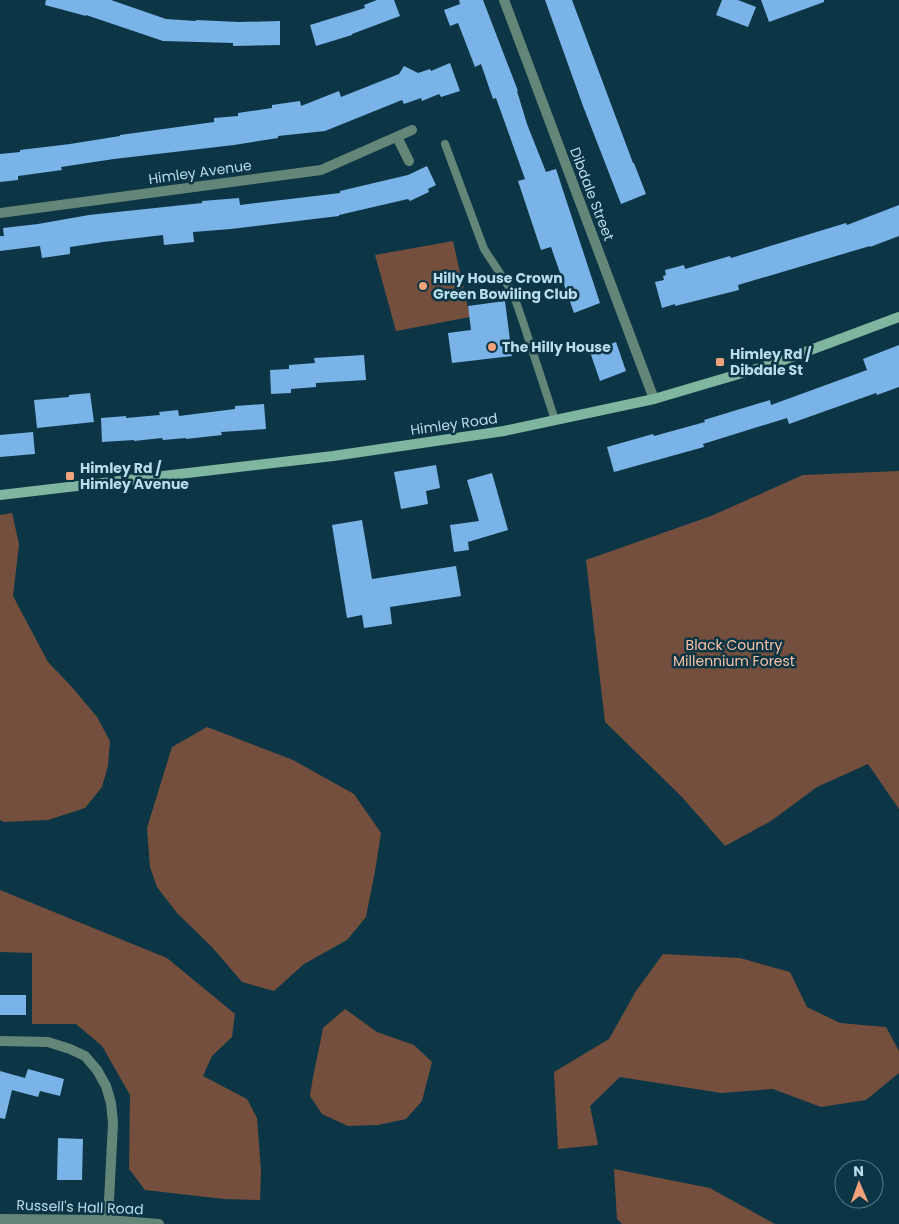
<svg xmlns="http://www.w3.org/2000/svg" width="899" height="1224" font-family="Poppins,sans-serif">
<rect width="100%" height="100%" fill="#0c3645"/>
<!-- green -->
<g fill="#744f3d">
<polygon points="453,241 470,317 396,331 375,255"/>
<polygon points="899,471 899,809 868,764 817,787 771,821 725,846 681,796 605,722 586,560 711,516 803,475"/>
<polygon points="12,513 19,544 13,596 48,662 71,686 97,717 110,741 108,766 102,787 85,808 48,820 4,822 0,820 0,515"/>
<polygon points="207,727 293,760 354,794 381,833 375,871 366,917 347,940 304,964 274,991 242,982 212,947 177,913 157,887 150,867 147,828 172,747"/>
<polygon points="0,890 167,958 235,1014 232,1037 212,1056 203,1076 247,1099 257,1118 261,1171 260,1200 224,1199 145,1190 129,1169 130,1095 102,1046 76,1024 32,1024 32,953 0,952"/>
<polygon points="663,954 740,958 790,972 807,1007 840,1023 886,1027 899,1051 899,1073 866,1100 821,1107 773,1089 721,1093 620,1077 590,1106 598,1145 558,1149 554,1072 609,1039 636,991"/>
<path d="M345 1009 377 1032 414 1045 432 1062 422 1101 406 1119 378 1125 348 1126 322 1114 310 1096C313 1073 319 1051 323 1028Z"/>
<polygon points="614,1169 710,1188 775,1224 622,1224 617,1219"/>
</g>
<!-- building -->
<g fill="#7ab3e7">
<polygon points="46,0 111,0 166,19 196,21 196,20 239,22 280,21 280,45 233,46 233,43 163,41 86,15 86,16 45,5"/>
<polygon points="377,0 394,0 400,16 352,34 352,35 316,46 310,25 365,8 364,5"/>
<polygon points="459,0 483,0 518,91 517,91 527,124 546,172 556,169 600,303 574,313 551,247 541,250 518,181 525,179 496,98 493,99 481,64 475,67 458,23 450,26 444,10 460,4"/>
<polygon points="545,0 572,0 633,163 634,163 646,194 621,204 583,106"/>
<polygon points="722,0 738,0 756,7 748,27 716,15"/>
<polygon points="761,0 824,0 824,2 769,22"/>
<polygon points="450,63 460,91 441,97 439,94 422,101 421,98 404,104 402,100 325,131 278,136 278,138 234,145 114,159 61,167 62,170 18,176 18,180 0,182 0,154 20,152 20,150 70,144 120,136 120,135 214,122 214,118 238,116 238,113 272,108 272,105 300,101 301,106 339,91 341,97 399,74 404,66 418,73 430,69 431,71"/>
<polygon points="427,166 436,185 428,189 429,192 410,201 408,199 339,215 339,216 231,229 193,232 194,242 164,245 163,235 103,242 70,247 70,254 42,258 40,246 0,251 0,236 4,236 3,228 38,224 89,215 202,203 202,201 239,198 240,205 340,193 340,191 408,175"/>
<polygon points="899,205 899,236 870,247 870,246 738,285 739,290 675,306 675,304 662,308 655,282 664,280 663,276 666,275 665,270 684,265 685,269 730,256 731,258 846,223 847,225"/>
<polygon points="505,301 512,356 452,363 448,333 471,330 468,306"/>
<polygon points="616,342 626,371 600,381 590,352"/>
<polygon points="899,345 899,387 877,395 876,393 789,424 787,418 703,444 704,447 614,472 607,447 653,434 654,436 705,422 704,420 770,400 771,405 867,370 863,359"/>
<polygon points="364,355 366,380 316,383 316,387 291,389 291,393 271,394 270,370 289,369 289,365 315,363 314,358"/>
<polygon points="90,393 94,422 37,428 34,400 69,397 69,395"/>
<polygon points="264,404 266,429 221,432 222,435 186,439 186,438 163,440 162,438 134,441 134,440 102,442 101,418 126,416 126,418 160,415 159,412 178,410 179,416 235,409 235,406"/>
<polygon points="33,432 35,454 0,457 0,435"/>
<polygon points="436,465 440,488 426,491 428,504 401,509 394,472"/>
<polygon points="492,473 508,530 468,542 469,550 454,552 450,525 479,521 467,480"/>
<polygon points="362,520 372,579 456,566 461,596 390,607 392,624 364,628 362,615 347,618 332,525"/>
<rect x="0" y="995" width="26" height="20"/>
<polygon points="28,1069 64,1079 60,1096 40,1091 38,1097 12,1090 5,1119 0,1118 0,1071 25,1078"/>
<polygon points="58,1138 83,1139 82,1180 57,1180"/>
</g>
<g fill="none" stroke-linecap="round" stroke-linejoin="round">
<!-- service -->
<polyline stroke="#648678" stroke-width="8" points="445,144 484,249 513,293 524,325 555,420"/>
<!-- minor -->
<g stroke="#648678" stroke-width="10">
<polyline points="397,137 409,161"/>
<polyline points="0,213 321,170 412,130"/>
<polyline points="0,1041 48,1042 70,1049 85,1056 97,1070 106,1086 111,1103 113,1123 108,1220"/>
<polyline points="0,1219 108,1220 159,1224"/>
</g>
<!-- tertiary -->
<polyline stroke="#648678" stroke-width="10" points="504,0 654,399"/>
<!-- secondary -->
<polyline stroke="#80b69f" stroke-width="10" points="0,495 333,456 504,431 654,399 773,364 899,317"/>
</g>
<!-- markers -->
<g fill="#f1a27b" stroke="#0c3645" stroke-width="2">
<circle cx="423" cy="286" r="5"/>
<circle cx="492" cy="347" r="5"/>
<rect x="715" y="357" width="10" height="10" rx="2.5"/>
<rect x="65" y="471" width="10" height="10" rx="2.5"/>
</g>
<g text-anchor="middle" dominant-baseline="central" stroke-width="5" stroke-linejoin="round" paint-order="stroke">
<!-- street labels -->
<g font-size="14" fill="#b9dded" stroke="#0c3645">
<text transform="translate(200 172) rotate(-8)">Himley Avenue</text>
<text transform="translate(592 194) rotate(69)">Dibdale Street</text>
<text transform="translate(454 424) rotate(-8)">Himley Road</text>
<text transform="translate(80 1207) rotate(2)">Russell's Hall Road</text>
</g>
<!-- poi labels -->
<g font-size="14" font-weight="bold" fill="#b9dded" stroke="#0c3645" text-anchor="start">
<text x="433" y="278">Hilly House Crown<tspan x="433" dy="16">Green Bowiling Club</tspan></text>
<text x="502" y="347">The Hilly House</text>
<text x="730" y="354">Himley Rd /<tspan x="730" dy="16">Dibdale St</tspan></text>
<text x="80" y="468">Himley Rd /<tspan x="80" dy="16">Himley Avenue</tspan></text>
</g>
<!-- park labels -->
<g font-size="14" fill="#f9c0a4" stroke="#0c3645">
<text x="734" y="645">Black Country<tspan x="734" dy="16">Millennium Forest</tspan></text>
</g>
</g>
<!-- north arrow -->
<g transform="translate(859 1184) rotate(358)"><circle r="24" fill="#0c3645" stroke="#517988"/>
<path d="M0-4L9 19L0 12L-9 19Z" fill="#f1a27b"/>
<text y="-8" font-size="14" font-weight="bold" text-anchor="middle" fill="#b9dded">N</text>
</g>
</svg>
